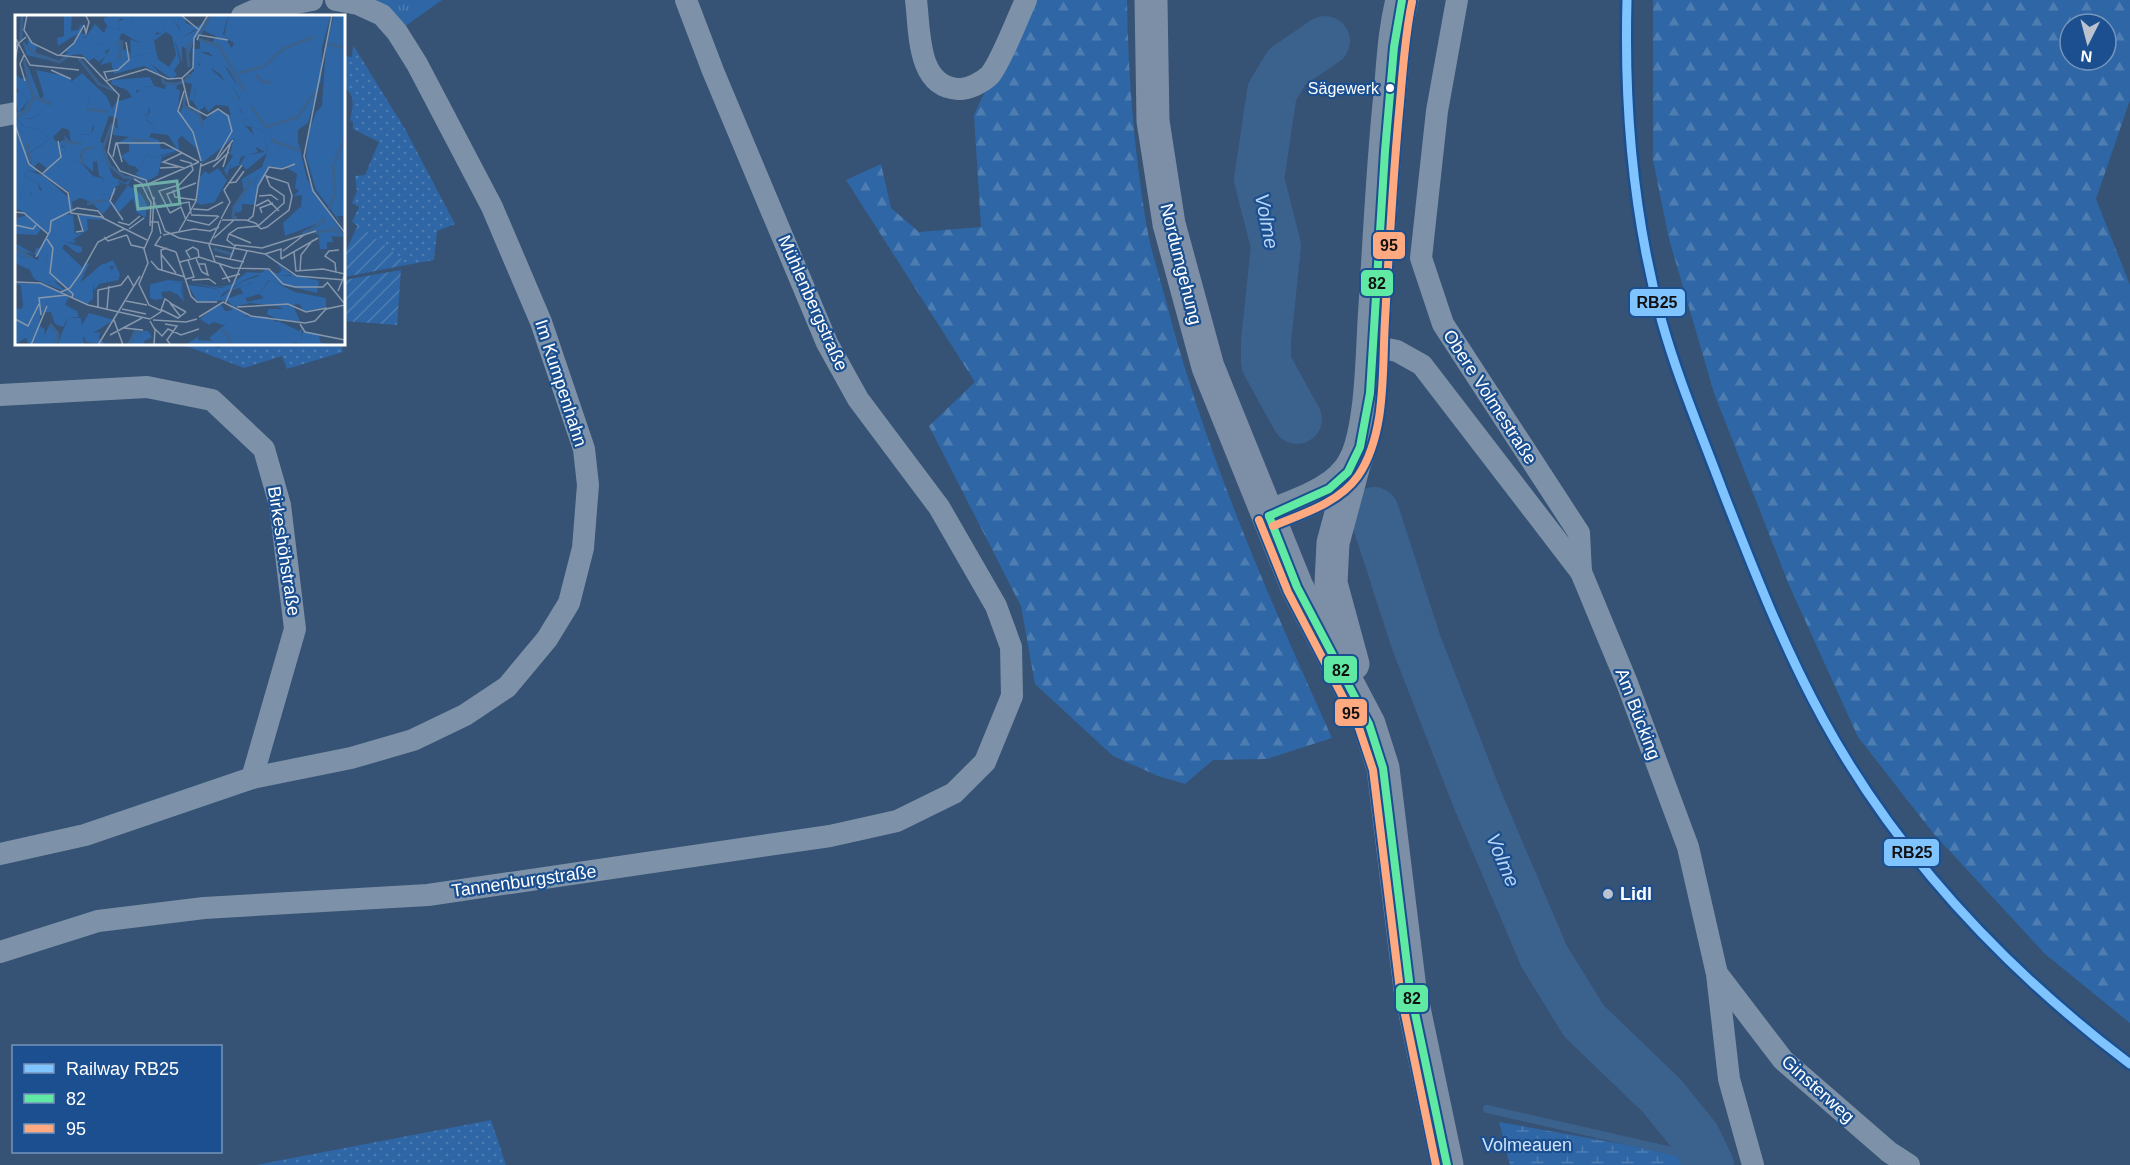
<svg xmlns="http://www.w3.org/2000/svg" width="2130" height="1165" font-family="Helvetica,sans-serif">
<defs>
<pattern id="grass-dots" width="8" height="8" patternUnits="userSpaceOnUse" patternTransform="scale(1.5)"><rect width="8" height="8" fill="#2f66a5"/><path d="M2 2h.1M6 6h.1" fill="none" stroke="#4e7db2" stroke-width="1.8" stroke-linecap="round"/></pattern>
<pattern id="forest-firs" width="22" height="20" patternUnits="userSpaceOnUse" patternTransform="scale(1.5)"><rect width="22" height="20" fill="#2f66a5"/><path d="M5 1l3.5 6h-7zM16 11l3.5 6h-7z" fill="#4e7db2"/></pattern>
<pattern id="wetland-marsh" width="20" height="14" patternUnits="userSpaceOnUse" patternTransform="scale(1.5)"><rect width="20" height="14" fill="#2f66a5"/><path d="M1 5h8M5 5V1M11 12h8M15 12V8" fill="none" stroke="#4e7db2"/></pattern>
<pattern id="park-tufts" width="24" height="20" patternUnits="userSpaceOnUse" patternTransform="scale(1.5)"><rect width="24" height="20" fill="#2f66a5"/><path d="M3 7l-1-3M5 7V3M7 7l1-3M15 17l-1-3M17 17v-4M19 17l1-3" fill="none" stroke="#4e7db2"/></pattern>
<pattern id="garden-furrows" width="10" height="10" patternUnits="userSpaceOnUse" patternTransform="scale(1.5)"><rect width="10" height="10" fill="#2f66a5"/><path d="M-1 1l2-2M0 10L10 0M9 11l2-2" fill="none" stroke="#4e7db2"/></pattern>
</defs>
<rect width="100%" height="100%" fill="#365274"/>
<!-- grass -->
<g fill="url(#grass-dots)">
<path d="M353 45 405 129 455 224 437 231 434 260 401 266V258L352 222 359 207 352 203 357 191 355 176 365 175 379 142 353 129V122L350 120C353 107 356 96 344 87V56L352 57Z"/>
<polygon points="160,344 208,344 219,348 221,344 341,344 343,352 287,369 282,356 244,368 189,347"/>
<polygon points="491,1120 506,1165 256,1165 261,1164"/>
</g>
<!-- forest -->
<g fill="url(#forest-firs)" fill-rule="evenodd">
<path d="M1028 0H1127C1128 74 1134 149 1146 222 1150 248 1159 275 1166 301 1205 453 1268 596 1332 738L1267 759 1213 760 1185 784 1158 776 1113 756 1035 684 1021 606 929 426 975 382 846 180 881 164 891 208 919 232 981 227 974 115Z"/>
<path d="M1653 0H2130V100L2096 199 2130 285V1023L2045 954 1933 833 1858 737 1789 585 1714 393 1669 239 1653 160ZM2070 24H2106V60H2070Z"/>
</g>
<!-- wetland -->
<polygon fill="url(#wetland-marsh)" points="1499,1122 1707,1159 1708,1165 1510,1165"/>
<!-- park -->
<polygon fill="url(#park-tufts)" points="336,0 442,0 397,32"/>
<!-- garden -->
<g fill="url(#garden-furrows)">
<polygon points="358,225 401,258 401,266 344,277 344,255"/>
<polygon points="401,270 397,325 344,321 344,280"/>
</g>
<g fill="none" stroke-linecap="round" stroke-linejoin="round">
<!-- stream -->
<polyline stroke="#3b618d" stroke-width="8" points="1487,1109 1707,1159"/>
<!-- river -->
<g stroke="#3b618d" stroke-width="50">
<polyline points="1297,419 1266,363 1266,341 1276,246 1259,179 1272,92 1287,67 1325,41"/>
<polyline points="1374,512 1416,642 1478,801 1544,956 1584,1021 1662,1096 1696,1138 1709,1165"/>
</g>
<!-- street -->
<g stroke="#7d92a8" stroke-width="22">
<path d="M916 0C920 32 917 87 958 89 968 90 983 82 990 75 1001 62 1018 17 1026 0"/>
<polyline points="1457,0 1437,111 1421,258 1443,324 1579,533 1581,572"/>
<polyline points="242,16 253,11 312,0"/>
<polyline points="0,116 16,113"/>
<polyline points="1373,346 1397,351 1422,365 1581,572 1627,683 1688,847 1717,974 1729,1079 1753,1165"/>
<polyline points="0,395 147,387 212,400 264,449 280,505 295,629 252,778"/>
<polyline points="0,854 85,835 252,778 351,758 413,740 465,715 507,687 547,639 569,603 583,548 588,485 584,449 541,322 492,207 417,64 397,32 382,15 358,4 336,0"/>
<polyline points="0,952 98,921 204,908 428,895 830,836 897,821 954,793 985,762 1012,696 1011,647 996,606 939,507 858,399 827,343 713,71 686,0"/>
<polyline points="1718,975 1783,1060 1889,1152 1909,1165"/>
</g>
<!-- secondary -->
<path stroke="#798da4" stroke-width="33" d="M1269 516C1299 504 1340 492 1355 461 1371 429 1372 358 1374 321 1379 246 1382 170 1390 94 1393 62 1394 32 1402 0"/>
<!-- primary -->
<g stroke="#7d8ea7" stroke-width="33">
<polyline points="1151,0 1153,121 1169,224 1208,367 1297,587 1369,724 1383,768 1410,989 1447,1165"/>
<polyline points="1353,664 1331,583 1333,543 1355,461"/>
</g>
<!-- bus-1 casing -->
<g stroke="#1b4f8f" stroke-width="12">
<g id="bus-1">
<polyline points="1269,516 1297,587 1369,724 1383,768 1410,989 1447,1165"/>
<polyline points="1269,516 1329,489 1348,472 1360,447 1370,393 1385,151 1394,47 1402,0"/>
</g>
</g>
<!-- bus-2 casing -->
<g stroke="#1b4f8f" stroke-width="12">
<g id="bus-2">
<polyline points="1259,520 1288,592 1359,728 1373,770 1400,990 1436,1165"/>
<path d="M1273 526C1302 514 1339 503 1358 476 1387 433 1382 369 1385 320 1389 247 1393 174 1400 102 1403 68 1405 35 1412 2"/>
</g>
</g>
<!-- bus-1 -->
<use href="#bus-1" stroke="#60e9a3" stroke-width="8"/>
<!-- bus-2 -->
<use href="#bus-2" stroke="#ffa980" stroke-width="8"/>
<!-- rail-1 casing -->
<g stroke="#1b4f8f" stroke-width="14">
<path id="rail-1" d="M1627 0C1624 109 1633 216 1662 322 1678 379 1701 433 1722 489 1752 566 1783 646 1823 719 1898 856 2006 970 2130 1064"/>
</g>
<!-- rail-1 -->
<use href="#rail-1" stroke="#80c4ff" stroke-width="9"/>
</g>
<!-- markers -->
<circle fill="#fff" stroke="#1b4f8f" stroke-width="2" cx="1390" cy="88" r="5"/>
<circle fill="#b9c2ce" stroke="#1b4f8f" stroke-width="2" cx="1608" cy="894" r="6"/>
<g text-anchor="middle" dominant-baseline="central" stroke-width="4.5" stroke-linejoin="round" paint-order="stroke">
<!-- bus labels -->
<g font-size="16" fill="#fff" stroke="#1b4f8f" text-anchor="end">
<text x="1379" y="88">Sägewerk</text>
</g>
<!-- street labels -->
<g font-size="18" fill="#fff" stroke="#1b4f8f">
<text transform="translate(1181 264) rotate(76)">Nordumgehung</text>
<text transform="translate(813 303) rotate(66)">Mühlenbergstraße</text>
<text transform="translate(561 383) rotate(72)">Im Kumpenhahn</text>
<text transform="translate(1490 397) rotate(57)">Obere Volmestraße</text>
<text transform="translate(284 551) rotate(81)">Birkeshöhstraße</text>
<text transform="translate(1638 714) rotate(69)">Am Bücking</text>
<text transform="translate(524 881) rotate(-8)">Tannenburgstraße</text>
<text transform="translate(1818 1089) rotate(42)">Ginsterweg</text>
</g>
<!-- poi labels -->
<g font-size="18" font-weight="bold" fill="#fff" stroke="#1b4f8f" text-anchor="start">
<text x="1620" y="894">Lidl</text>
</g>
<!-- park labels -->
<g font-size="18" fill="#cfe3fa" stroke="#1b4f8f">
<text x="1527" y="1145">Volmeauen</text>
</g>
<!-- water labels -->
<g font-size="20" font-style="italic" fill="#b5d3f5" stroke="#1b4f8f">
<text transform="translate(1267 221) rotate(79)">Volme</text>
<text transform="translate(1503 860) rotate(67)">Volme</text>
</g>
</g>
<!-- overview -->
<g transform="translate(15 15)">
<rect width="330" height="330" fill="#365274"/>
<path d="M95 0H119L114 10 106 3 103 7 105 16 92 11 88 4ZM162 0H169L171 8 180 12 192 7 196 0 213 1 208 19 217 34 221 54 208 39 228 82 225 84 218 72 221 68 213 54 193 37H185V42L189 43 187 51 180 45 179 34H185V24L197 28 199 24H206L188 15 180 24 181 14 160 27 165 47 159 55 162 60 156 64 136 49 133 38 85 50 96 32 108 27V34L116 39 115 24 125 28 130 21 146 19 151 6H159L165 15ZM151 17 157 21 161 40 154 52 143 44 139 26ZM80 9 89 18 93 29 85 28 81 32 69 24ZM195 53 215 71 227 99 232 88 229 83 238 97 231 98 252 114 248 117 238 112 229 102 230 111 239 120H250L252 137 253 127 259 126 277 148 267 154 256 151 243 172 239 169 243 161 240 163 233 177 228 173 227 164 247 152 252 138 231 155 227 149 215 154 216 149H225L231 140 250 137 237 130 224 129 219 123 187 148 181 133 167 121 163 124 164 135 138 143 131 140 126 153 114 150 106 141 114 136V128L98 130 114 122 98 120 99 108 101 113 120 117 117 125 131 128 134 122 144 125 146 134H162L153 120 136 118 140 112 131 104 135 97V92L130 101 121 79 128 71 139 72V80L153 85 163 93 164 99 169 90 184 99 188 106 202 95 216 100 213 91 201 90 193 97 186 86 180 88 179 69 196 60ZM21 55 50 61 66 73V84L72 79 75 83 72 94 79 106 76 119 64 120 67 127 56 128 54 115 47 113 38 122 42 128 49 125 52 129 46 131 53 134 55 144 62 146 65 137V146L78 161 89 164 86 180 100 179 94 182 96 190 88 199 76 187 65 183 57 187 58 195 49 199 58 200 60 219 69 217 64 200 82 202 91 205 72 204 73 215 59 224 61 228 50 227 26 214 22 220 0 219 2 203 12 200 3 194 0 196V185H4L8 174 16 179 27 175 22 167 9 161 12 155 29 161 54 183V177L28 159 31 153 24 147 18 153 14 146 12 140 35 124 23 114 9 112 1 102 15 104 26 99 29 90H36L25 84 29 81ZM4 76 14 85 3 98 0 78ZM285 192 308 199 309 206 270 221 268 208ZM315 215 318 227H312V234H305L303 217ZM0 228 19 239 22 232 33 239 30 250 22 247 24 242 19 239 10 237 14 243 0 240ZM38 231 61 255 63 261 56 271 64 261 70 247 74 249 65 268 87 249 93 250 102 262 78 269V284L72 289 30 267 39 266 49 275 54 274 35 259ZM274 258 304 266 302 278 268 270 262 261H277ZM255 265 280 277 311 283V292L290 297 284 289 278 290 285 306H266L252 299 253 294H268L263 291 235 288 219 292 213 286 202 285 228 266 238 268 217 275 214 283 229 278 232 287 249 283 244 279ZM166 267V274L169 287 163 280 149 273 150 269ZM0 268 26 269 54 282 50 290 62 296 64 302 53 303 48 312 40 309 36 297H29L32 291 25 302 24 311 30 314 29 321 35 309 43 319 42 330H14L11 323 0 329V293L6 294 8 291 6 271ZM205 288 210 296 218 295 210 289 233 300 208 310 199 307 194 310 185 304ZM74 298 99 305 78 318 85 317 84 323 91 330 71 327 65 313ZM263 306 284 316 287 313 286 329 276 327 272 316 261 309ZM184 321 183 325 197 326 204 322 216 326V330H170Z" fill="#2f66a5" fill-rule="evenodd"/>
<path d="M49 0H57L56 16 63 15 66 9 67 19H71L69 23 77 25 81 32 85 28 93 29 88 20 92 11 105 16 103 7 111 3 114 10 119 0H162L165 13 159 6 151 7 146 19 142 17 137 25 130 21 125 28 107 18 104 23 108 27 90 36 92 40 84 47 79 43 74 46 66 39 48 41 54 37H49L57 31 62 19 43 31 42 23 49 21ZM207 0H316L307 32 306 65 293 108 283 115V126L292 164 330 222 315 221 314 215 288 220 287 217 309 206 308 200 293 202V195L286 192 287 180 278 181 284 176 280 173 282 159 272 153 276 148 259 127H253L252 137 250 120H239L236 112 230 111 229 101 238 112 248 117 252 114 228 99 206 60 196 53 200 62 179 69 180 87 188 81 189 92 184 96 177 85 174 86 177 69 169 67 179 56 177 31 184 51 189 43 185 42V37L205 44 221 69 218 72 224 84 228 82 208 39 198 34 201 30 205 32 221 53 207 30 210 26 217 33 219 28 209 22 213 2ZM319 0H330V201H322L330 214 301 175 291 141 294 116 301 97 307 91 311 31ZM182 15 172 46V35L167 31V48L160 26ZM133 38 137 40 136 49 146 60 129 51 99 59 96 47ZM12 49 26 85 37 89 30 90 26 99 14 104 0 102 9 112 23 114 35 124 11 140 22 157 12 155 9 161 22 167 26 178H11L8 174 4 186 0 185V111L8 127 0 110V98L8 95 14 85 0 72V59L7 64 13 62ZM67 58 92 82 97 94 101 87 117 82 112 75 96 69 97 65 135 62 139 71 150 74 151 69 163 68 161 74 165 75 163 93H157L151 84 147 91 129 86 128 80H139V72L128 71V75H121L130 101 135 92 131 105 140 112 134 122 136 129 117 125 119 117 103 116 102 103 94 101 85 127 91 129 88 137 98 162 110 168 116 164 113 170 102 166 105 169 99 173 100 179 85 180 89 164 84 161 82 146 78 147V157L65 146 66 138 62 146 54 144 49 136 52 134 47 130 51 129 49 120 56 128 66 127 64 120 76 119 79 113 72 94 75 83 72 79 66 84V73L56 67ZM179 105 187 111 194 129H200L191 143 186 124H180ZM219 123 224 129H239L243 137 226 142 223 151 216 149 212 161 209 155 218 141 215 139ZM164 136 147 142 143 160 133 166 120 159 124 156 120 151 126 153 131 140 138 143ZM244 159 239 169 243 172 240 190 227 189V196L222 198 217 193ZM113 170 126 179 132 190 131 201 125 209 130 203 121 196 118 183 104 197 98 191ZM35 217 50 227 67 232V237L62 238 50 229 47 233 68 253 63 262 39 232 35 259 54 273 39 266 30 267 43 274 19 264 15 255 0 248V240L13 243 7 236 30 250 33 239 24 236ZM98 245 105 259 103 265 84 269 79 276 78 268 102 262 96 257 99 251 81 253ZM261 247 277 260 262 261 268 270 242 260 214 271 206 272H200L215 270 232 257 246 258 251 254 263 259 267 255ZM244 261 254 263 268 271 254 265 244 279 231 283 225 273 217 275 238 268 228 266 207 279 204 286 193 287 204 278 203 274 172 267 206 273ZM153 265 172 267H167L169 288 166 267 150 269 149 273 157 276 146 277 148 284 140 285 135 283V270L125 272ZM250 301 272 312 277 319 276 327 282 330H216L204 322 199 327 194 323 219 302ZM53 303H66L69 330H42ZM122 315 133 316 137 322 129 326 130 330H111ZM288 316 304 319 305 327 315 330H285Z" fill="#2f66a5"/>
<path d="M173 270 203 274 204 278 193 287 182 286Z" fill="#2f66a5"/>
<path d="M298 19V23L274 32 239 60 223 61 239 96 253 109 256 123 265 110 283 112 282 126 286 136 270 140 262 128 263 135H253L250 115 229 85 205 31 212 26 218 36 219 54 230 57 249 49 290 20ZM13 24 22 31 20 38 33 42 32 45 12 40 8 29 13 30ZM203 153 212 165 200 187 185 190 182 187V166L190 156 194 159Z" fill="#2f66a5"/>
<path fill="none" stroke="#3b618d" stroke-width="3" d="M185 19 196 0M183 24 204 31 220 59 223 58M6 26 7 0M8 28 20 39 44 47 53 41M101 28 107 27 104 44M312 29 330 33M63 42 84 69 100 76M9 44 13 63M174 52 172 33 176 27M248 52 268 34 298 22M224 58 246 52M241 59 246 66 257 68M220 60 230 76M147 63 149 68 160 69 169 67 175 59M170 79 169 91 184 99 188 112M19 82 37 89M237 92 251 112 283 102 299 78M72 94 93 97M0 103 13 94 19 81 12 63M97 109 88 133 95 151 109 162 126 164 134 176M116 124 134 127M256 125 286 136M49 126 67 129M12 128 16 148M319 147 330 125M66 149 68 135 79 132M72 189 91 185M314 194 320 178 318 149M222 203 218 202 219 192 235 168 233 163M300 218 318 214 324 219M289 220 310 204M0 233 17 243M199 234 219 240M35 309 43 319 41 330M207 315 213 320 216 330M114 330 120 316H128"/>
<path fill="none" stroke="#8697ac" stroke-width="1.5" d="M12 0 9 15 17 28 42 40 69 43 104 80 93 137 105 156 131 165 150 216 164 223 250 239 282 261 330 265M166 0 183 14M317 0 289 141 298 176 330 218M69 10 71 18 74 7 71 1M1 24 15 50 64 55M182 25 184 20 213 25M9 40 5 49 10 66M45 40 59 28 69 10M0 46 3 29 11 22M36 55 56 64M167 63 174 91 192 101 203 94 213 101 217 116 200 146M92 64 89 57 103 55 114 45 111 27M90 66 131 54 153 64 167 63 178 53 179 23 193 0M169 76 163 96 178 117 186 146M0 110 14 149 53 178 56 198 86 202 132 225M102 128 107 147M167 138 148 147 169 153M98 142 101 128H149L184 147M186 151 203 144 218 125M198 152 214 137M208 152 216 127M145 153 164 152M28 158 46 142 43 126M119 164 126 168 133 182M213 168 221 167 229 156M133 169 184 147M100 173 95 186 108 205M158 175 160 182 181 185M132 181 136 187 135 211M244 181 256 180 263 185M241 191 253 185 264 196M178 194 193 195 208 187M0 197 9 198 33 219M155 198 144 176 164 170 178 155 176 148 165 145M155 198 166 192 171 205M247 198 245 193 258 188M176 199 174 187 157 190 152 179 181 168M176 200 203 201M206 204 215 187 209 175 227 150M172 205 194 210 204 201M207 205H231L240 208 242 209 243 211 246 214 252 212 274 195 277 181 273 168 251 161 255 171 269 181V188L243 211 223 213 214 219 212 225 220 231 215 244M233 205 238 201 243 171 254 152 267 154 280 149M103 207 114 210 125 201M136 207H143L146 219M0 210 18 214 21 210M114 214 129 203M164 216 181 186 186 148M61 217 68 216 63 200M214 219 236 228M112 220 116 230 129 233M148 220 179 214 195 216 204 212M146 221 140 230 161 237M89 222 93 226 112 220M199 223 219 205M32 224 38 233 35 258 58 279 57 283M220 230 247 233 301 216M268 236 289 220M161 237 176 281 182 287H202M279 237 281 256 308 254 330 259 323 276M146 239 161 258M250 239 266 234V244M200 241 229 247M21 242 35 216 36 206 62 193 83 196 89 203M181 242 182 246 183 248 185 253 187 257 193 260 190 249H183M175 243 171 236 178 232 183 235 184 242M266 244 303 223M136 246 143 254 170 262M165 247 184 242 218 253 254 254 268 269 280 272H308L312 268M200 247 194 230 206 205M204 248 215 267M147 255 146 235 152 233M285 256 286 240 298 225M321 257 320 248 310 241 314 236 324 235M171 264 179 262 173 245M207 264 225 259M177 265 194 264 201 269M0 267 25 268 73 290 135 304M312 267 329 288M46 277 55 273 65 259 83 227 109 214M111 286 132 290M210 289 232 236M222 292 273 289 291 297 312 293M83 293V275L106 270 113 261 119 272M92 294 94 271M107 294 131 299M146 295 150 284 156 288M147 295 163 303 171 297M26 300 24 283 52 280M165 301 155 288 171 297M184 302 208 287 236 301 290 308 300 306 311 294 330 290M0 304 13 311 24 289M135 304 147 296 134 290 124 269 133 248 129 234 137 216 139 182M99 305 108 330M138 305 171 307 182 304M135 306 140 315 139 330M150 309 162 311 152 325 155 329M285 309 290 317 330 325M109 313 128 315M139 313 147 321 153 314 166 320 184 314M95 320 127 303M16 330 32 291M83 330 125 261"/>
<path fill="#6fada8" fill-opacity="0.15" stroke="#6fada8" stroke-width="3" d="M162 166 165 189 123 194 120 171Z"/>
<rect width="330" height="330" fill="none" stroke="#fff" stroke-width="3"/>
</g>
<g stroke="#1b4f8f" stroke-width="2">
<rect x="1372" y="231" width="34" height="29" rx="6" fill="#ffa980"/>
<rect x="1360" y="269" width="34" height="28" rx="6" fill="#60e9a3"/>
<rect x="1629" y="288" width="57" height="29" rx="6" fill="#80c4ff"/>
<rect x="1323" y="655" width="35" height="29" rx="6" fill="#60e9a3"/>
<rect x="1334" y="698" width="34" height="29" rx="6" fill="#ffa980"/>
<rect x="1883" y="838" width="57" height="29" rx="6" fill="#80c4ff"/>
<rect x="1395" y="984" width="34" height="29" rx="6" fill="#60e9a3"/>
</g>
<g font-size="16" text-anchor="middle" font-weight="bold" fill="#111">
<text x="1389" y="251">95</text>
<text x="1377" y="289">82</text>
<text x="1657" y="308">RB25</text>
<text x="1341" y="676">82</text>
<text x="1351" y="719">95</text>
<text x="1912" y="858">RB25</text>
<text x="1412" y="1004">82</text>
</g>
<!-- legend -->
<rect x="12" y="1045" width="210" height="108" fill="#1b4f8f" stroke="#7695bc" stroke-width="1.5"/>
<rect x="24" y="1064" width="30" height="9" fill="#80c4ff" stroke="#7695bc" stroke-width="1.5"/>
<text x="66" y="1075" font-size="18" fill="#ffffff">Railway RB25</text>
<rect x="24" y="1094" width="30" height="9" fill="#60e9a3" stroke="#7695bc" stroke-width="1.5"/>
<text x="66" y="1105" font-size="18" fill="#ffffff">82</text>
<rect x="24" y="1124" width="30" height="9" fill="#ffa980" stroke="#7695bc" stroke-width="1.5"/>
<text x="66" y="1135" font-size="18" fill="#ffffff">95</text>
<!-- north arrow -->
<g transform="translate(2088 42) rotate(186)"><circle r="28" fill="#1b4f8f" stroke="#7695bc" stroke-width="1.5"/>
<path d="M0-4.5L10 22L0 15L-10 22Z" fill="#b9c2ce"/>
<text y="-9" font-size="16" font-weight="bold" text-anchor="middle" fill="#ffffff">N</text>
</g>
</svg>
